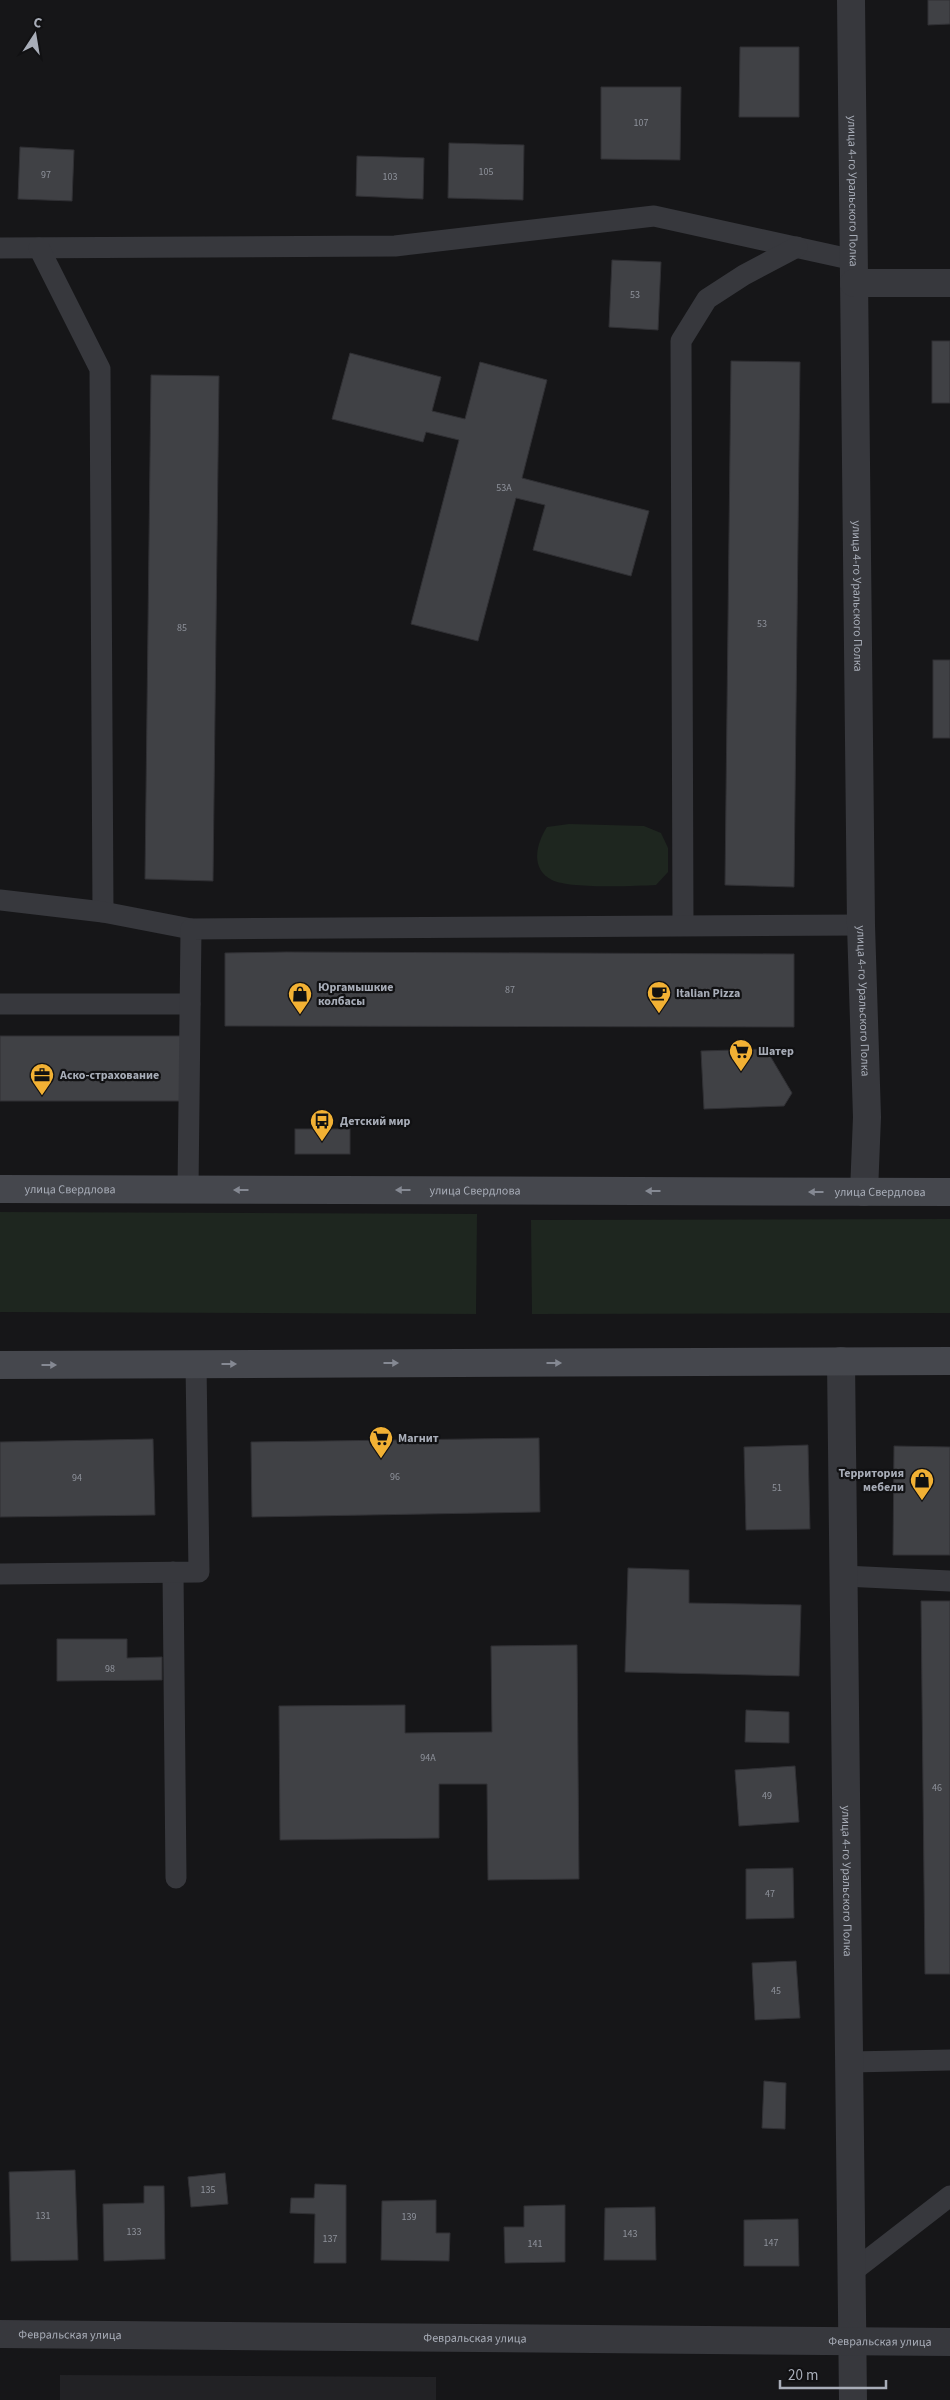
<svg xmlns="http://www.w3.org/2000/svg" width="950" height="2400" font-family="'Source Sans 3',sans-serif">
<rect width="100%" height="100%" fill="#161618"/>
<!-- built -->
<polygon fill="#222225" points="60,2375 436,2377 436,2400 60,2400"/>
<!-- green -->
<g fill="#1e261f">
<path d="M569 824 644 826 661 833 668 848V872L656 885C635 886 570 889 552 880 530 869 536 844 547 827Z"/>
<polygon points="0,1212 477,1214 476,1314 0,1312"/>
<polygon points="950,1219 950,1313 532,1314 531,1220"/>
</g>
<!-- building -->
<g fill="#404145" stroke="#303034">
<polygon points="928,0 950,0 950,24 928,25"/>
<polygon points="740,47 799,47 799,117 739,117"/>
<polygon points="601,87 681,87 680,160 601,159"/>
<polygon points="449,143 524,145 523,200 448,198"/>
<polygon points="20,147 74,150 72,201 18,199"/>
<polygon points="357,156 424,158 423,199 356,196"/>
<polygon points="612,260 661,262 658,330 609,327"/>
<rect x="932" y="341" width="18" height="62"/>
<polygon points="350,353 441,377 432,411 465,419 480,362 547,380 522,478 649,511 631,576 533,550 545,505 516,498 478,641 411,624 459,440 426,432 423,442 332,419"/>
<polygon points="731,361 800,362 794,887 725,885"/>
<polygon points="151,375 219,376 213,881 145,879"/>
<rect x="933" y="660" width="17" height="78"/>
<polygon points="286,952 794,954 794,1027 225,1026 225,953"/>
<rect x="0" y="1036" width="182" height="65"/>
<polygon points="766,1049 792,1093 784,1106 704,1109 701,1051"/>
<rect x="295" y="1129" width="55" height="25"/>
<polygon points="539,1438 540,1512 252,1517 251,1442"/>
<polygon points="153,1439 155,1515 0,1517 0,1442"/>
<polygon points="808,1445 810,1529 746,1530 744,1447"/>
<polygon points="894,1446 950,1447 950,1555 893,1555"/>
<polygon points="628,1568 689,1570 689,1603 801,1605 799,1676 625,1672"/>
<polygon points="921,1601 950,1601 950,1974 925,1974"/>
<polygon points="57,1639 127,1639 127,1658 162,1657 162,1680 57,1681"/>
<polygon points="577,1645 579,1879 488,1880 487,1784 439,1784 439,1838 280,1840 279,1706 405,1705 405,1733 492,1732 491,1646"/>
<polygon points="746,1710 789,1712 789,1743 745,1742"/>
<polygon points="795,1766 799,1822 739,1826 735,1770"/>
<polygon points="793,1868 794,1918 746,1919 746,1869"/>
<polygon points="796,1961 800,2018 755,2020 752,1963"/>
<polygon points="764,2081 786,2083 785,2129 762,2128"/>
<polygon points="75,2170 78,2260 11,2261 9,2172"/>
<polygon points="225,2173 228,2204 191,2207 188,2177"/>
<polygon points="315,2184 346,2185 346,2263 314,2263 315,2214 290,2213 291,2198 314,2198"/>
<polygon points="144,2186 164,2186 165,2259 104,2261 103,2204 144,2203"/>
<polygon points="436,2200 436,2233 450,2233 449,2261 381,2260 382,2201"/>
<polygon points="565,2205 565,2262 505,2263 504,2227 524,2227 524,2206"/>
<polygon points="655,2207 656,2260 604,2260 605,2208"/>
<polygon points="798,2219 799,2266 744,2266 744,2220"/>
</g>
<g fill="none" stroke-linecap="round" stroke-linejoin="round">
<!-- lane -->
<g stroke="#37383d" stroke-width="21">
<polyline points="0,248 395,246 654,216 854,260"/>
<polyline points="39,248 100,369 103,912"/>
<polyline points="0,900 103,912 191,929"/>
<polyline points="683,924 681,341 707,299 744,275 797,247"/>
<polyline points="0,1004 190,1004"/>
<polyline points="188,1189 191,929 861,925"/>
<polyline points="173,1572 176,1878"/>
<polyline points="0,1574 199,1572 196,1364"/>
<polyline points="844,1576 950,1581"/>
<polyline points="850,2062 950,2060"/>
<polyline points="852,2272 950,2196"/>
</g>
<!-- street -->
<g stroke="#37383d" stroke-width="28">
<path id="s1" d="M851 0 861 925 867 1117 864 1192"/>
<polyline points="854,283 950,283"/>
<path id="s2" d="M841 1361 853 2400"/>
<path id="s3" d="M0 2334 950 2342"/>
</g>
<!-- secondary -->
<g stroke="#45474d" stroke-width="28">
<path id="s4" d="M0 1189 950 1192"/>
<polyline points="0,1365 950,1361"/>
</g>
</g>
<!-- one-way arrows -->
<defs><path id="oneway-solid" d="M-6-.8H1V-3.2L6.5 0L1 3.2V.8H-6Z" transform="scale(1.25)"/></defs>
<g fill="#858993">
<use href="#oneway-solid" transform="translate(241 1190) rotate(-180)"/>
<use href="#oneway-solid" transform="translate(403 1190) rotate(-180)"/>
<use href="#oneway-solid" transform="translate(653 1191) rotate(-180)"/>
<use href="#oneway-solid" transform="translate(816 1192) rotate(-180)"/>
<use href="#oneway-solid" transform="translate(391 1363)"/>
<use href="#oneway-solid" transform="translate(554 1363)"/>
<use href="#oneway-solid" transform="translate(229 1364)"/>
<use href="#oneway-solid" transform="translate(49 1365)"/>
</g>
<!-- icons -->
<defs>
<g id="cafe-pin" transform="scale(1.25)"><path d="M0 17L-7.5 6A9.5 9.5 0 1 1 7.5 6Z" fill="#f2b134" stroke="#111113"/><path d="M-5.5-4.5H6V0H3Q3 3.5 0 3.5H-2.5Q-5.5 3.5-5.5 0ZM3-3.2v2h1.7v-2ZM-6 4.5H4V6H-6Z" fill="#111"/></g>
<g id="shop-pin" transform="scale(1.25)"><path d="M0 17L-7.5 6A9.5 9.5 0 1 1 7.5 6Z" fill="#f2b134" stroke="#111113"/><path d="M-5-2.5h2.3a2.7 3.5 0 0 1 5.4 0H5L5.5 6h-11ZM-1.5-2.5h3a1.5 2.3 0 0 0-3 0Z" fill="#111"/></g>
<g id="supermarket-pin" transform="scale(1.25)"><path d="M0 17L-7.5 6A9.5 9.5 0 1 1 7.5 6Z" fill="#f2b134" stroke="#111113"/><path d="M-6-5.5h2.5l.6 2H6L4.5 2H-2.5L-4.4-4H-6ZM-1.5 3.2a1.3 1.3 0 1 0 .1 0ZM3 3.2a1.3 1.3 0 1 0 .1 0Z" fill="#111"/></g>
<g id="office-pin" transform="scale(1.25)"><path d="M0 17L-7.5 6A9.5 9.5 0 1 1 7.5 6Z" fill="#f2b134" stroke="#111113"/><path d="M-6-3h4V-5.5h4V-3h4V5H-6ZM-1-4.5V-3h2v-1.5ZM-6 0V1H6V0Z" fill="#111"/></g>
<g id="bus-pin" transform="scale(1.25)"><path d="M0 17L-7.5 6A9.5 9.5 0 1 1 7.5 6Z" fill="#f2b134" stroke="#111113"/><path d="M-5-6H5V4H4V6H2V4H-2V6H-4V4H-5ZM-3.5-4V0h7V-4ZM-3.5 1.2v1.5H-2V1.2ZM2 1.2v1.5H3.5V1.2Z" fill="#111"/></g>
</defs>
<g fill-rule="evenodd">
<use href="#cafe-pin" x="659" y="993"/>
<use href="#shop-pin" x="300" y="994"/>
<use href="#supermarket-pin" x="741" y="1051"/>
<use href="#office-pin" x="42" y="1075"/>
<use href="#bus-pin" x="322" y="1121"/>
<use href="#supermarket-pin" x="381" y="1438"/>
<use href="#shop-pin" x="922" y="1480"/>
</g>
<g text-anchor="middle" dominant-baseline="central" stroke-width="4.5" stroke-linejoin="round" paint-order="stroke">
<!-- number labels -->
<g font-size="10" fill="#8e929b">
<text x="641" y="123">107</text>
<text x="486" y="172">105</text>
<text x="46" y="175">97</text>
<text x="390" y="177">103</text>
<text x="635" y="295">53</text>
<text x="504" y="488">53А</text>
<text x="762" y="624">53</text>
<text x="182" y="628">85</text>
<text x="510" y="990">87</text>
<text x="395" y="1477">96</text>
<text x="77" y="1478">94</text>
<text x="777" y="1488">51</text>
<text x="110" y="1669">98</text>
<text x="428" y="1758">94А</text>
<text x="937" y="1788">46</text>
<text x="767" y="1796">49</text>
<text x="770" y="1894">47</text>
<text x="776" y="1991">45</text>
<text x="208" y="2190">135</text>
<text x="43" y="2216">131</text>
<text x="409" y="2217">139</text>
<text x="134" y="2232">133</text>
<text x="630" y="2234">143</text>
<text x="330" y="2239">137</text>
<text x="771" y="2243">147</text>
<text x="535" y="2244">141</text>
</g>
<!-- street labels -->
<g font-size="12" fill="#a8adb8" stroke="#111113">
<text stroke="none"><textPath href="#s1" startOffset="191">улица 4-го Уральского Полка</textPath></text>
<text stroke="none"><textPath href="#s1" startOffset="596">улица 4-го Уральского Полка</textPath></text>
<text stroke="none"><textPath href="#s1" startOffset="1001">улица 4-го Уральского Полка</textPath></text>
<text stroke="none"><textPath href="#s4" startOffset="70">улица Свердлова</textPath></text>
<text stroke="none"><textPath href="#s4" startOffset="475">улица Свердлова</textPath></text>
<text stroke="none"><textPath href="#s4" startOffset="880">улица Свердлова</textPath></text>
<text stroke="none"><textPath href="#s2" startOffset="520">улица 4-го Уральского Полка</textPath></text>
<text stroke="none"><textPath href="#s3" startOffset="70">Февральская улица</textPath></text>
<text stroke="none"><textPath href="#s3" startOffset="475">Февральская улица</textPath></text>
<text stroke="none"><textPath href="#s3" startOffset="880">Февральская улица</textPath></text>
</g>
<!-- poi labels -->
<g font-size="12" font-weight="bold" fill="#a8adb8" stroke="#111113" text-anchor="start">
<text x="318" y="987">Юргамышкие<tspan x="318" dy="14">колбасы</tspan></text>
<text x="676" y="993">Italian Pizza</text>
<text x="758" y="1051">Шатер</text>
<text x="60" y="1075">Аско-страхование</text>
<text x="340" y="1121">Детский мир</text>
<text x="398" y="1438">Магнит</text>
<text x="904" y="1473" text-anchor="end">Территория<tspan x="904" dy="14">мебели</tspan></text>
</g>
</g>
<!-- north arrow -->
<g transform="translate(35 35) rotate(12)" stroke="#111113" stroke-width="4" paint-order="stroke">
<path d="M0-4L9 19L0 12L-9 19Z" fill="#a8adb8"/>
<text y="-8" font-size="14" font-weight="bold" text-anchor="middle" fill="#a8adb8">С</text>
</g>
<!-- scale -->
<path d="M780 2380v8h106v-8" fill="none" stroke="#a8adb8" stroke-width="2.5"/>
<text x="788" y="2380" font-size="15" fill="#a8adb8" stroke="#111113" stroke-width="4" paint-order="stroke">20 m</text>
</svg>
